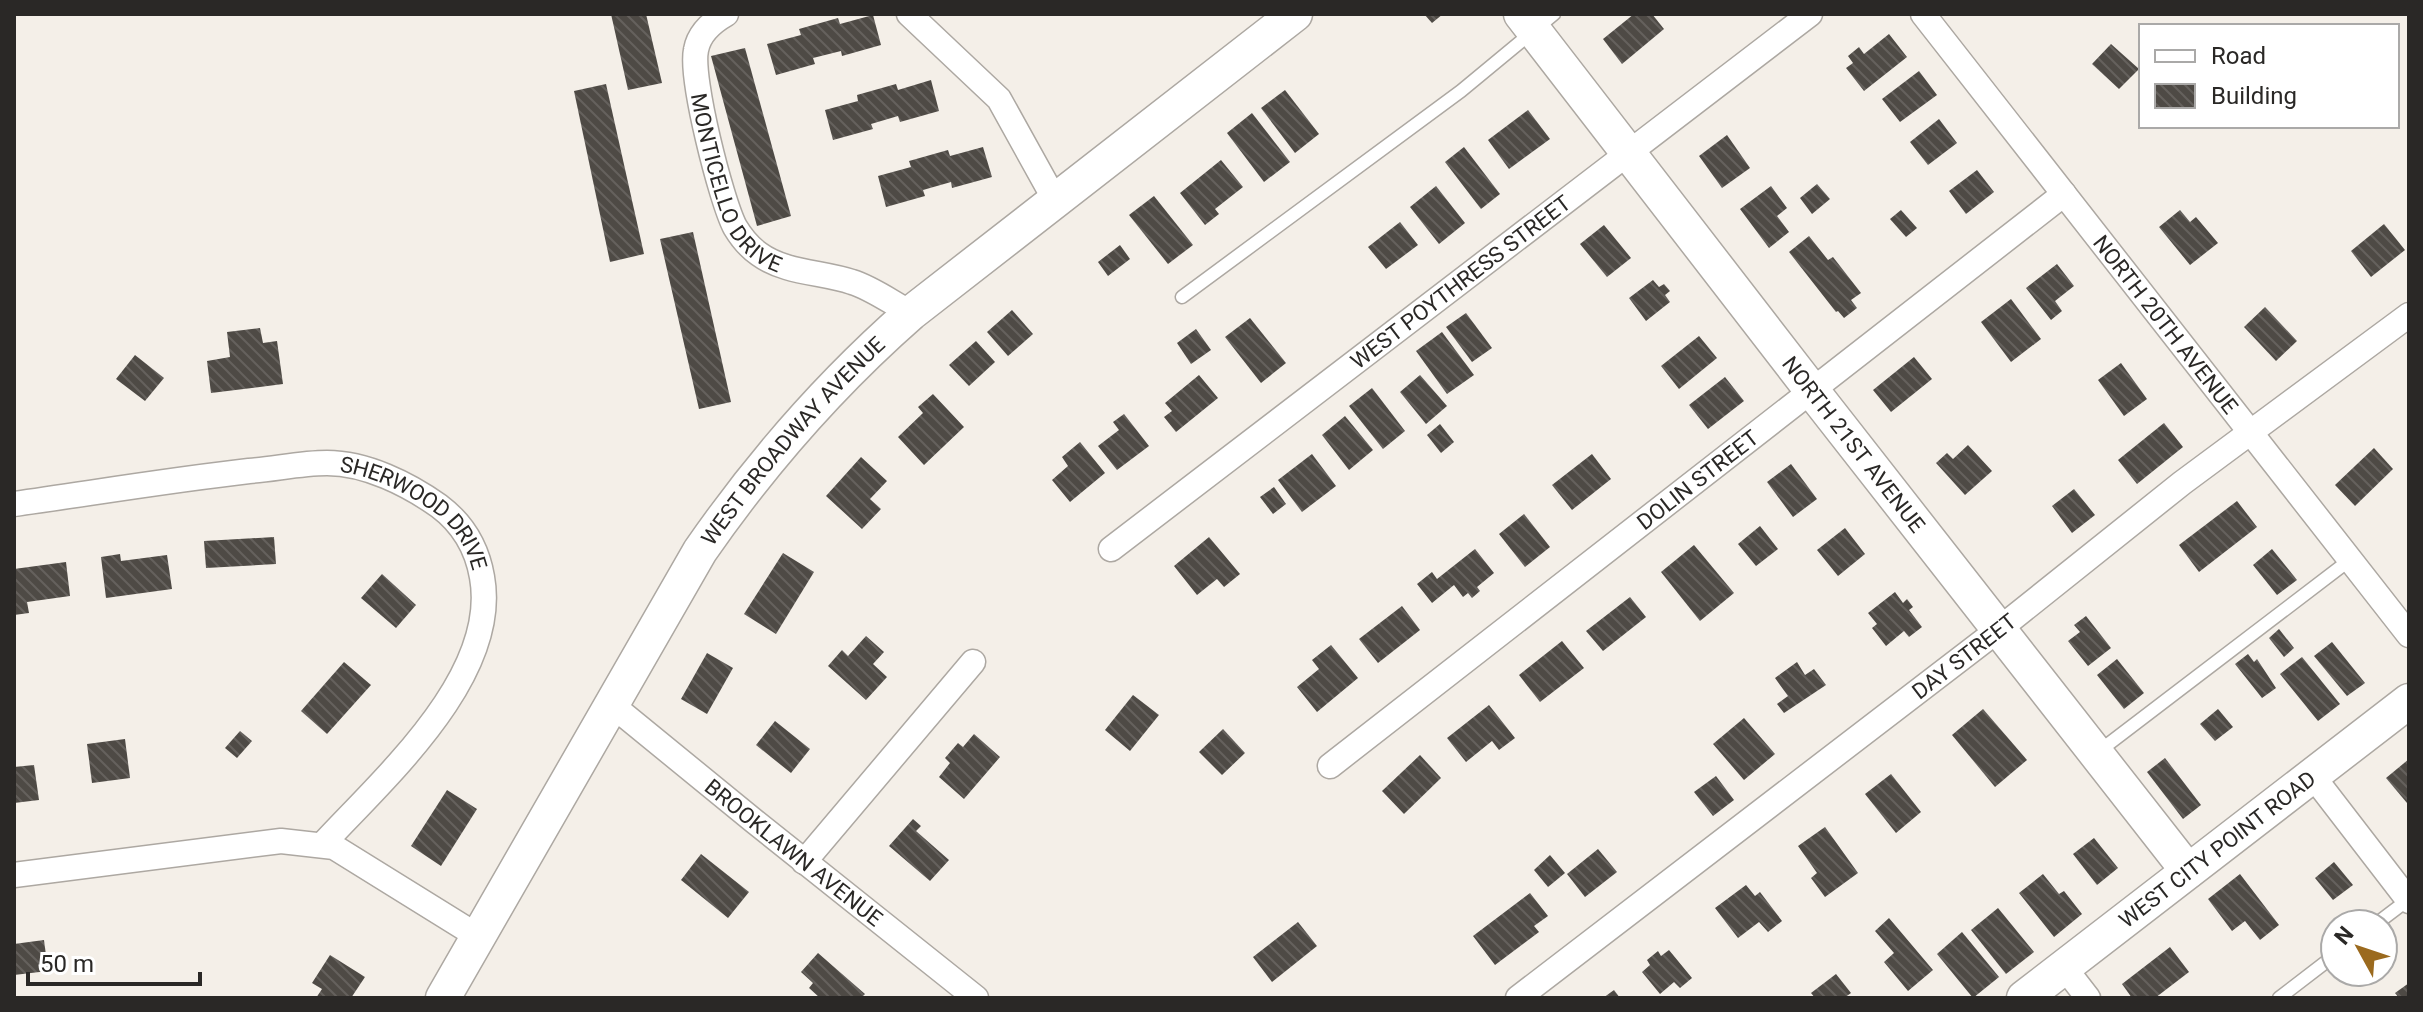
<svg xmlns="http://www.w3.org/2000/svg" width="2423" height="1012" font-family="Roboto,sans-serif">
<defs>
<pattern id="building-back-hatch" width="6" height="6" patternUnits="userSpaceOnUse" patternTransform="scale(2)"><rect width="6" height="6" fill="#4e4a45"/><path d="M-1 5l2 2M0 0l6 6M5-1l2 2" fill="none" stroke="#65615d"/></pattern>
</defs>
<rect width="100%" height="100%" fill="#f4efe8"/>
<!-- building -->
<g fill="url(#building-back-hatch)">
<polygon points="611,14 646,14 662,83 628,90"/>
<polygon points="1424,14 1443,14 1432,23"/>
<polygon points="1634,14 1652,14 1664,29 1622,64 1603,39"/>
<polygon points="873,15 881,45 842,56 841,51 813,58 815,64 776,75 767,44 801,35 799,29 838,18 840,24"/>
<polygon points="1889,34 1907,57 1864,91 1846,68 1853,63 1848,56 1859,47 1864,54"/>
<polygon points="2111,44 2139,69 2119,89 2092,64"/>
<polygon points="745,48 791,216 757,226 711,56"/>
<polygon points="1919,71 1937,95 1900,122 1882,99"/>
<polygon points="931,80 939,111 900,122 898,116 871,124 873,129 833,140 825,110 858,101 857,95 896,84 898,90"/>
<polygon points="606,84 644,254 610,262 574,91"/>
<polygon points="1285,90 1319,134 1295,153 1261,108"/>
<polygon points="1528,110 1550,139 1509,169 1488,140"/>
<polygon points="1252,113 1290,162 1264,182 1227,133"/>
<polygon points="1939,119 1957,143 1928,165 1910,142"/>
<polygon points="1727,135 1750,168 1722,188 1699,156"/>
<polygon points="983,147 992,177 952,188 951,182 923,190 925,196 886,207 878,176 911,167 909,161 948,150 950,156"/>
<polygon points="1464,147 1500,194 1481,209 1445,162"/>
<polygon points="1221,160 1243,187 1215,209 1219,214 1205,225 1180,193"/>
<polygon points="1977,170 1994,192 1966,214 1949,191"/>
<polygon points="1817,184 1830,199 1812,214 1800,198"/>
<polygon points="1436,186 1465,223 1439,244 1410,207"/>
<polygon points="1771,186 1787,208 1777,216 1789,232 1769,248 1740,209"/>
<polygon points="1154,196 1193,245 1168,264 1129,215"/>
<polygon points="1901,210 1917,228 1906,237 1890,219"/>
<polygon points="2180,210 2190,222 2196,217 2218,243 2190,265 2159,227"/>
<polygon points="1400,222 1418,245 1386,269 1368,247"/>
<polygon points="2384,224 2405,250 2371,277 2351,251"/>
<polygon points="1604,225 1631,258 1607,277 1580,244"/>
<polygon points="693,232 731,402 699,409 660,239"/>
<polygon points="1809,236 1828,260 1833,257 1861,293 1851,300 1857,308 1844,318 1838,311 1836,312 1789,252"/>
<polygon points="1120,245 1130,259 1108,276 1098,262"/>
<polygon points="2057,264 2074,286 2055,301 2062,311 2051,320 2026,288"/>
<polygon points="1653,280 1659,287 1664,284 1670,291 1665,295 1670,302 1646,321 1629,298"/>
<polygon points="2011,299 2041,339 2011,362 1981,322"/>
<polygon points="2265,307 2297,341 2276,361 2244,327"/>
<polygon points="1012,310 1033,334 1008,356 987,332"/>
<polygon points="1466,313 1492,348 1472,362 1446,327"/>
<polygon points="1250,318 1286,363 1261,383 1225,337"/>
<polygon points="260,328 263,343 277,341 283,384 211,393 207,361 230,357 227,332"/>
<polygon points="1196,329 1211,350 1191,364 1177,343"/>
<polygon points="1442,332 1474,375 1447,394 1416,351"/>
<polygon points="1699,336 1717,358 1679,389 1661,366"/>
<polygon points="976,341 995,362 969,386 949,365"/>
<polygon points="135,355 164,378 145,401 116,379"/>
<polygon points="1914,357 1932,379 1891,412 1873,390"/>
<polygon points="2121,363 2147,399 2124,416 2098,380"/>
<polygon points="1199,375 1218,398 1176,432 1164,417 1172,411 1165,403"/>
<polygon points="1420,375 1447,406 1426,424 1400,392"/>
<polygon points="1725,377 1744,401 1708,429 1689,405"/>
<polygon points="1372,388 1405,431 1383,449 1349,406"/>
<polygon points="933,394 964,427 924,465 898,437 923,413 918,407"/>
<polygon points="1124,414 1149,446 1117,470 1098,446 1119,430 1113,422"/>
<polygon points="1345,416 1373,450 1349,470 1322,435"/>
<polygon points="2164,423 2183,447 2137,484 2118,460"/>
<polygon points="1440,424 1454,442 1441,453 1427,435"/>
<polygon points="1080,442 1105,473 1070,502 1052,480 1068,466 1062,457"/>
<polygon points="1968,445 1992,471 1965,495 1936,463 1947,453 1953,459"/>
<polygon points="2374,448 2393,469 2355,506 2335,485"/>
<polygon points="1312,454 1336,486 1302,512 1278,480"/>
<polygon points="1592,454 1611,479 1572,510 1552,485"/>
<polygon points="861,457 887,481 870,499 881,509 862,529 826,496"/>
<polygon points="1791,464 1817,499 1793,517 1767,482"/>
<polygon points="1274,487 1286,504 1273,514 1260,497"/>
<polygon points="2074,489 2095,515 2072,533 2052,506"/>
<polygon points="2237,501 2257,527 2199,572 2179,545"/>
<polygon points="1524,514 1550,547 1525,567 1499,534"/>
<polygon points="1760,526 1778,549 1756,566 1738,544"/>
<polygon points="1845,528 1865,554 1838,576 1817,550"/>
<polygon points="274,537 276,564 206,568 204,541"/>
<polygon points="1209,537 1240,574 1224,587 1217,579 1197,595 1174,566"/>
<polygon points="1694,545 1734,593 1700,621 1661,572"/>
<polygon points="1475,549 1494,573 1477,587 1480,591 1472,598 1468,593 1463,597 1454,585 1432,603 1417,584 1432,572 1437,579"/>
<polygon points="2272,549 2297,580 2277,595 2253,565"/>
<polygon points="783,553 814,572 776,634 744,614"/>
<polygon points="120,554 121,561 167,555 172,589 106,598 101,557"/>
<polygon points="66,562 70,596 27,602 29,613 14,615 14,569"/>
<polygon points="382,574 416,605 396,628 361,598"/>
<polygon points="1895,592 1903,603 1907,599 1913,607 1909,610 1922,627 1909,637 1904,631 1886,646 1872,628 1877,624 1868,613"/>
<polygon points="1630,597 1646,617 1603,651 1586,631"/>
<polygon points="1402,606 1420,630 1378,663 1359,639"/>
<polygon points="2086,616 2111,648 2088,666 2068,641 2080,632 2074,625"/>
<polygon points="2279,629 2294,648 2284,657 2269,638"/>
<polygon points="866,636 884,652 873,664 887,677 866,700 828,666 842,650 848,656"/>
<polygon points="1562,641 1584,668 1540,702 1519,675"/>
<polygon points="2332,642 2365,683 2347,696 2314,656"/>
<polygon points="1331,645 1358,678 1317,712 1297,687 1319,669 1312,660"/>
<polygon points="707,653 733,668 707,714 681,699"/>
<polygon points="2248,654 2254,662 2257,659 2276,688 2262,698 2235,664"/>
<polygon points="2302,657 2340,704 2318,721 2280,674"/>
<polygon points="2117,659 2144,693 2124,709 2097,675"/>
<polygon points="344,662 371,685 327,734 301,711"/>
<polygon points="1797,662 1805,675 1814,669 1826,685 1784,713 1777,704 1788,696 1775,678"/>
<polygon points="1133,695 1159,715 1130,751 1105,730"/>
<polygon points="1489,705 1515,738 1499,750 1492,741 1466,762 1447,738"/>
<polygon points="1983,709 2027,760 1995,787 1952,735"/>
<polygon points="2218,709 2233,727 2215,741 2200,724"/>
<polygon points="1744,718 1775,754 1744,780 1713,744"/>
<polygon points="775,721 810,749 791,773 756,745"/>
<polygon points="1223,729 1245,753 1222,775 1199,752"/>
<polygon points="240,731 252,741 237,758 225,748"/>
<polygon points="974,734 1000,757 964,799 939,777 950,763 945,758 958,743 963,747"/>
<polygon points="125,739 130,778 92,783 87,744"/>
<polygon points="1420,755 1441,778 1404,814 1382,791"/>
<polygon points="2165,758 2201,805 2183,819 2147,772"/>
<polygon points="2409,759 2409,801 2407,803 2386,778"/>
<polygon points="34,765 39,800 14,803 14,767"/>
<polygon points="1891,774 1921,812 1896,833 1865,794"/>
<polygon points="1716,776 1734,800 1713,816 1694,792"/>
<polygon points="447,790 477,809 441,866 411,846"/>
<polygon points="913,819 921,826 916,831 949,860 930,881 889,846"/>
<polygon points="1825,827 1858,873 1825,897 1811,878 1817,873 1798,846"/>
<polygon points="2094,838 2118,868 2097,885 2073,854"/>
<polygon points="1598,849 1617,872 1585,897 1567,874"/>
<polygon points="701,854 749,892 728,918 681,880"/>
<polygon points="1550,855 1565,873 1548,887 1534,870"/>
<polygon points="2334,862 2353,885 2333,900 2315,878"/>
<polygon points="2043,874 2059,894 2064,891 2082,914 2054,937 2019,893"/>
<polygon points="2240,874 2279,925 2260,940 2245,921 2232,931 2208,899"/>
<polygon points="1746,885 1755,896 1760,892 1782,921 1768,932 1759,922 1738,938 1715,908"/>
<polygon points="1530,893 1548,916 1534,926 1539,932 1495,965 1473,936"/>
<polygon points="1998,908 2034,952 2006,974 1971,930"/>
<polygon points="1889,918 1933,970 1908,991 1884,962 1894,953 1875,931"/>
<polygon points="1298,922 1317,946 1272,982 1253,957"/>
<polygon points="1962,932 1999,977 1973,998 1937,954"/>
<polygon points="44,940 48,971 14,975 14,944"/>
<polygon points="2170,947 2189,972 2155,998 2132,998 2122,984"/>
<polygon points="1669,950 1692,978 1680,988 1674,982 1660,994 1642,972 1650,965 1647,960 1658,951 1661,956"/>
<polygon points="818,953 865,994 861,998 820,998 809,988 813,983 801,972"/>
<polygon points="330,955 365,977 351,998 316,998 322,989 312,983"/>
<polygon points="1836,974 1851,993 1844,998 1815,998 1811,993"/>
<polygon points="2409,983 2409,998 2399,998 2395,993"/>
<polygon points="1614,990 1620,998 1603,998"/>
</g>
<g fill="none" stroke-linecap="round" stroke-linejoin="round">
<!-- lane casing -->
<g stroke="#ada8a2" stroke-width="15">
<g id="lane">
<polyline points="1182,297 1461,91 1554,14"/>
<polyline points="2098,752 2351,559"/>
<polyline points="2376,924 2409,899"/>
<polyline points="2279,998 2335,955"/>
</g>
</g>
<!-- street casing -->
<g stroke="#ada8a2" stroke-width="27">
<g id="street">
<path id="s1" d="M726 14C712 22 699 33 696 50 690 78 721 200 735 227 741 237 749 247 759 254 785 273 822 272 852 282 872 288 892 303 911 313"/>
<polyline points="909,14 999,99 1055,200"/>
<path id="s2" d="M1923 14 2409 635"/>
<path id="s3" d="M14 504C92 493 170 480 249 471 275 469 301 463 327 463 366 463 408 484 439 506 463 524 477 548 482 577 500 676 384 778 323 844"/>
<path id="s4" d="M1111 549 1810 14"/>
<path id="s5" d="M612 705 754 821 976 998"/>
<path id="s6" d="M1330 766 2064 194"/>
<polyline points="2312,775 2409,901"/>
<polyline points="804,862 973,662"/>
<polyline points="14,875 281,841 334,847 479,937"/>
<polyline points="2064,967 2088,998"/>
<path id="s7" d="M1518 998 1998 630 2182 483 2409 315"/>
</g>
</g>
<!-- secondary casing -->
<g stroke="#ada8a2" stroke-width="37">
<g id="secondary">
<path id="s8" d="M1521 14 1813 392 2188 871"/>
<path id="s9" d="M443 998 700 551C761 463 830 384 911 313L1295 14"/>
<path id="s10" d="M2024 998 2409 701"/>
</g>
</g>
<!-- lane -->
<use href="#lane" stroke="#fff" stroke-width="12"/>
<!-- street -->
<use href="#street" stroke="#fff" stroke-width="24"/>
<!-- secondary -->
<use href="#secondary" stroke="#fff" stroke-width="34"/>
</g>
<g text-anchor="middle" dominant-baseline="central" stroke-width="8" stroke-linejoin="round" paint-order="stroke">
<!-- street labels -->
<g font-size="22" fill="#2a2826" stroke="#fff">
<text stroke="none"><textPath href="#s1" startOffset="192">MONTICELLO DRIVE</textPath></text>
<text stroke="none"><textPath href="#s4" startOffset="440">WEST POYTHRESS STREET</textPath></text>
<text stroke="none"><textPath href="#s2" startOffset="394">NORTH 20TH AVENUE</textPath></text>
<text stroke="none"><textPath href="#s9" startOffset="660">WEST BROADWAY AVENUE</textPath></text>
<text stroke="none"><textPath href="#s8" startOffset="544">NORTH 21ST AVENUE</textPath></text>
<text stroke="none"><textPath href="#s6" startOffset="466">DOLIN STREET</textPath></text>
<text stroke="none"><textPath href="#s3" startOffset="422">SHERWOOD DRIVE</textPath></text>
<text stroke="none"><textPath href="#s7" startOffset="562">DAY STREET</textPath></text>
<text stroke="none"><textPath href="#s10" startOffset="244">WEST CITY POINT ROAD</textPath></text>
<text stroke="none"><textPath href="#s5" startOffset="234">BROOKLAWN AVENUE</textPath></text>
</g>
</g>
<!-- border -->
<rect width="2423" height="1012" fill="none" stroke="#2a2826" stroke-width="32"/>
<!-- legend -->
<rect x="2139" y="24" width="260" height="104" fill="#ffffff" stroke="#aaa9a8" stroke-width="2"/>
<rect x="2155" y="50" width="40" height="12" fill="#ffffff" stroke="#aaa9a8" stroke-width="2"/>
<text x="2211" y="64" font-size="24" fill="#2a2826">Road</text>
<rect x="2155" y="84" width="40" height="24" fill="url(#building-back-hatch)" stroke="#aaa9a8" stroke-width="2"/>
<text x="2211" y="104" font-size="24" fill="#2a2826">Building</text>
<!-- north arrow -->
<g transform="translate(2359 948) rotate(310)"><circle r="38" fill="#ffffff" stroke="#aaa9a8" stroke-width="2"/>
<path d="M0-6L14 30L0 20L-14 30Z" fill="#9b6a1e"/>
<text y="-12" font-size="22" font-weight="bold" text-anchor="middle" fill="#2a2826">N</text>
</g>
<!-- scale -->
<path d="M28 972v12h172v-12" fill="none" stroke="#2a2826" stroke-width="4"/>
<text x="40" y="972" font-size="24" fill="#2a2826" stroke="#ffffff" stroke-width="6" paint-order="stroke">50 m</text>
</svg>
